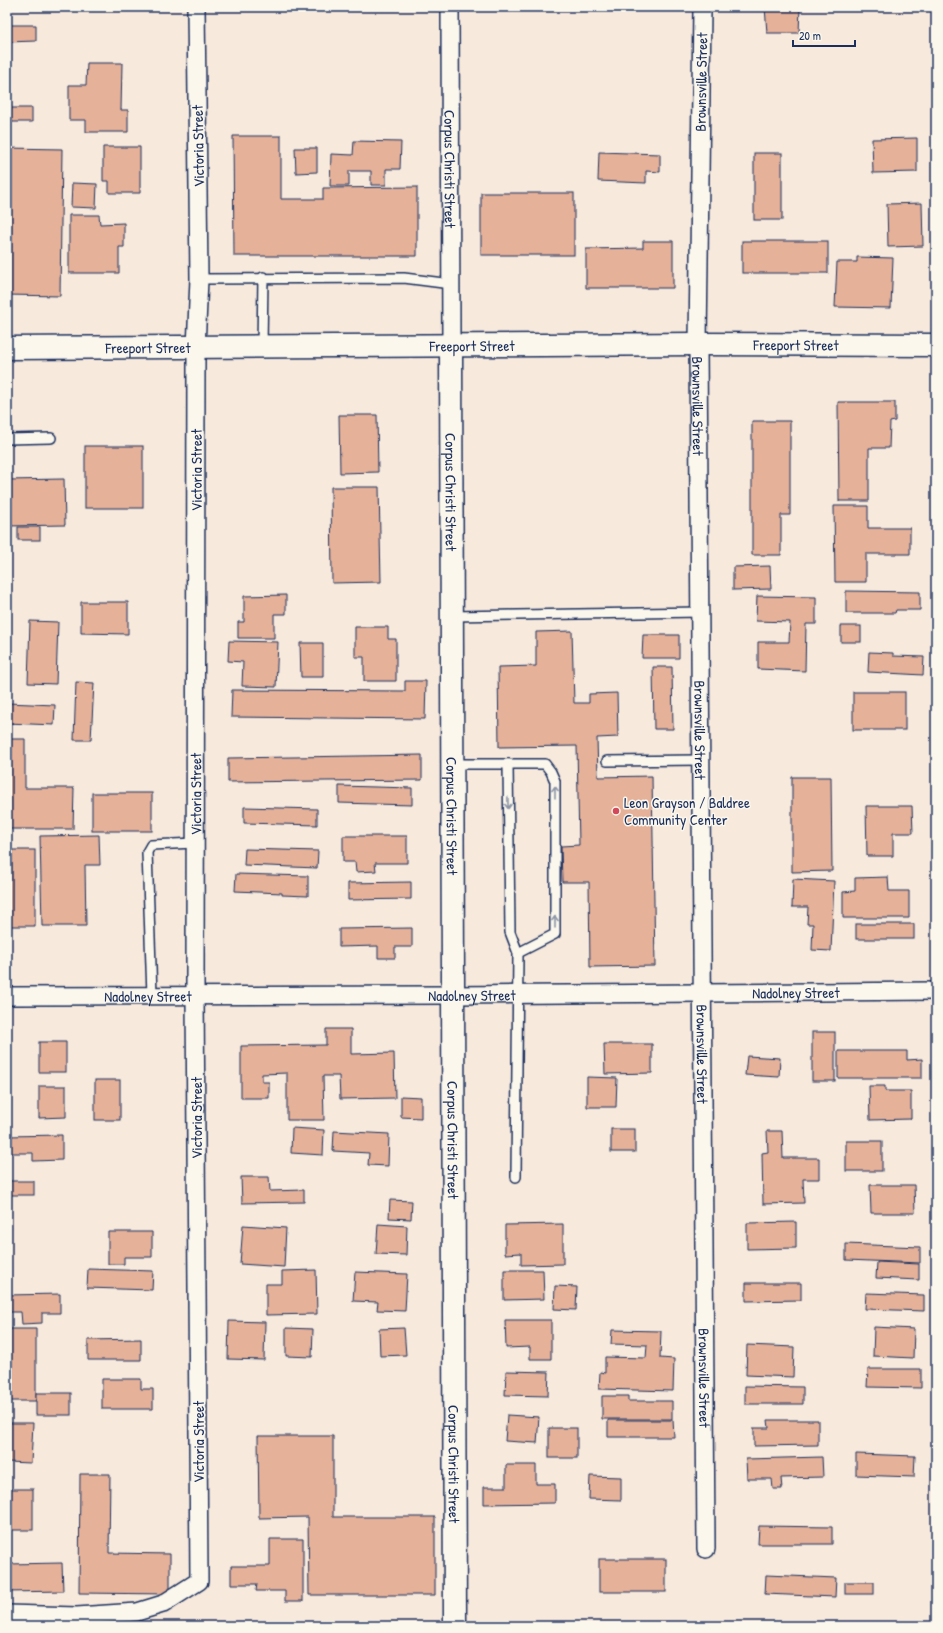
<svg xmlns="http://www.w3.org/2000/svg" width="943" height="1633" font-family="'Patrick Hand',sans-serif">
<rect width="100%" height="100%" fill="#f7e9db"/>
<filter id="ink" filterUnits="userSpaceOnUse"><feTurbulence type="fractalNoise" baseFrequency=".025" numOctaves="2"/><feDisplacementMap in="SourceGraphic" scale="8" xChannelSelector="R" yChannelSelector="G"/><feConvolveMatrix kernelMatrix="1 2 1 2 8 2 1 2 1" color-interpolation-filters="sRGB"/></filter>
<g filter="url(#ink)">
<!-- building -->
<g fill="#e5b198" stroke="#1b2f5e">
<polygon points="765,7 800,7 799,33 767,33"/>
<polygon points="7,25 36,25 36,41 7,42"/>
<polygon points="87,63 122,63 121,110 128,110 128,132 86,132 86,120 69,120 69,85 86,85"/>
<rect x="7" y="108" width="25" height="14"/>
<polygon points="233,136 281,136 281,199 323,199 323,188 417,187 417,256 234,256"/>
<polygon points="917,138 917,172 873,173 872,139"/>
<polygon points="354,141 401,142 400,169 386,169 386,185 371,185 371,171 349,171 349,186 330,186 331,154 353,155"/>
<polygon points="103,147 140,147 140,193 109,193 109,181 103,181"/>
<polygon points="7,148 62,149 60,296 7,295"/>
<polygon points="295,148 317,148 317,172 296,173"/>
<polygon points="599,152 660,154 660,172 646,171 646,183 598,181"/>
<rect x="754" y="153" width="28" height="67"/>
<polygon points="72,183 97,184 96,208 71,207"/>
<rect x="481" y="193" width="93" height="62"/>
<polygon points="922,203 923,246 888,247 887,204"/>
<polygon points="69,215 99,215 100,224 124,223 124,247 119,247 119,273 69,273"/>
<polygon points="643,241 673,241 673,288 586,288 586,249 643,248"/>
<rect x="742" y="241" width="86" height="32"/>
<polygon points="857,257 893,258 891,308 835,307 837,262 857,262"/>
<polygon points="838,402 895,402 895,421 890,422 889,448 869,448 869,501 839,501"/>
<polygon points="339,415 377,415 378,472 340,473"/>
<polygon points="752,421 790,421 790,515 781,515 781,555 752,555"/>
<rect x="85" y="446" width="58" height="62"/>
<polygon points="64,479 65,525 7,526 7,480"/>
<polygon points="331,487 379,487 381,582 332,583"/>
<polygon points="834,506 868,506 868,528 910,528 910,554 866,554 866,582 835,582"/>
<rect x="18" y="527" width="22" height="13"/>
<polygon points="770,566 771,589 733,590 733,567"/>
<polygon points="846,591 920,592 920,610 896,610 895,613 846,613"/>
<polygon points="286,595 286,614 274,614 274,638 238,638 238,622 244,622 244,596"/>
<polygon points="757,596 816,597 816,624 806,624 805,671 758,669 758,642 789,642 790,622 756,621"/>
<polygon points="81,602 128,602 128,634 81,633"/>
<polygon points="30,621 58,622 56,684 28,683"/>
<rect x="841" y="626" width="20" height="16"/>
<polygon points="355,627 388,627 388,639 396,639 396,681 364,681 364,657 355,657"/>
<polygon points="572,631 574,703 589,703 589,694 617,693 618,737 597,738 598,777 652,776 655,966 590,967 589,882 562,882 561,846 579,845 577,746 499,747 498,667 536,666 536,632"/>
<polygon points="643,635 679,635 679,658 642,658"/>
<polygon points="229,641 278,642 276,687 242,686 243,662 228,661"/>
<polygon points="300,643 323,643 323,677 301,677"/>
<polygon points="869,652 893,653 893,656 924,657 923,675 868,672"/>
<polygon points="653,667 672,667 673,729 654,729"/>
<polygon points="405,681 426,681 425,719 231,717 232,690 405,691"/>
<polygon points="76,682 94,683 91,740 74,740"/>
<rect x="853" y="692" width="52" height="38"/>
<polygon points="7,703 55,705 54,725 7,723"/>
<polygon points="9,739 25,739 25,788 74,788 73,829 7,829"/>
<polygon points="422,755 422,780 228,782 228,758"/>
<polygon points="792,777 831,777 832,871 792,872"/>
<polygon points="339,786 412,788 412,805 339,803"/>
<rect x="92" y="793" width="60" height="38"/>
<polygon points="866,806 912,806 913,833 893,833 893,856 867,856"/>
<polygon points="244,807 317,809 317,825 244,823"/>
<polygon points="99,835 100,865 85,865 86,926 42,926 40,836"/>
<polygon points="343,836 407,836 407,863 375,863 376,871 356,872 355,862 343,862"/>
<polygon points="245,849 318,851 317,868 244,865"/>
<rect x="7" y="850" width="28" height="76"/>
<polygon points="236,874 308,876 308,896 282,895 282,893 235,891"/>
<polygon points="888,877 889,891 909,891 909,918 843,918 843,892 855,891 855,878"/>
<polygon points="793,879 834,881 831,951 812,950 813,924 807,924 808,907 792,907"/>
<polygon points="411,882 411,899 348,900 348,883"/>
<rect x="856" y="924" width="58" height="15"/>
<polygon points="412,928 412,947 395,947 395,958 378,958 378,946 339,947 339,929"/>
<polygon points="326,1029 351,1029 351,1054 394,1053 395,1098 340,1099 339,1076 323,1076 324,1120 287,1120 287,1073 262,1074 262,1082 269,1082 269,1098 241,1098 241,1046 326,1045"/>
<rect x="812" y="1032" width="23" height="49"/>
<rect x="39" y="1042" width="27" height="30"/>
<polygon points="604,1044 652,1044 652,1073 605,1074"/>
<polygon points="838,1051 907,1051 907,1060 922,1059 922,1078 838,1078"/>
<polygon points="747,1056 780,1058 779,1077 745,1075"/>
<polygon points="587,1077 617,1078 616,1107 587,1107"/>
<rect x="95" y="1080" width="25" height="40"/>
<polygon points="39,1086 66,1086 66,1117 39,1118"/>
<polygon points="869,1086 885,1086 885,1091 911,1091 911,1119 870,1120"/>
<polygon points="401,1096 421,1097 421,1118 401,1117"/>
<polygon points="292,1128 324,1130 323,1155 291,1153"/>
<rect x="611" y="1129" width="24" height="23"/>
<polygon points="334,1131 389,1134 388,1166 368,1165 369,1153 333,1151"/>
<polygon points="767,1131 782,1131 783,1158 819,1158 819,1179 803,1179 804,1203 763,1204 762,1153 768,1152"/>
<polygon points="62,1135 62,1160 33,1161 33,1153 7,1153 7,1136"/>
<rect x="846" y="1141" width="36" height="30"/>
<polygon points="241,1177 269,1177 270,1191 304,1190 304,1202 242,1203"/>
<rect x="7" y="1181" width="27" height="14"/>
<polygon points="870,1185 914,1185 915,1213 871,1213"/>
<polygon points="390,1200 412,1201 411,1219 389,1218"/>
<polygon points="796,1222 796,1248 747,1249 747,1223"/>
<polygon points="378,1224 407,1226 406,1255 376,1254"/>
<polygon points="563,1224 563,1264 521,1265 521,1253 505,1254 505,1225"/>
<polygon points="243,1225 286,1228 284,1267 240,1264"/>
<polygon points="108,1232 152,1232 152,1257 124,1257 124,1264 108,1264"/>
<polygon points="846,1244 920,1247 920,1263 846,1260"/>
<polygon points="877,1262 919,1264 919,1280 876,1278"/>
<polygon points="88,1269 153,1271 152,1290 87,1288"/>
<polygon points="316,1270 317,1314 266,1315 266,1284 282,1284 282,1271"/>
<polygon points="504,1270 543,1270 544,1299 504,1300"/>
<polygon points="355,1272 407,1274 405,1311 377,1310 378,1302 353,1301"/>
<polygon points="746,1283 801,1283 801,1300 746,1301"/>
<polygon points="555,1286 577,1287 576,1310 554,1309"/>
<polygon points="866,1293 924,1295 924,1311 865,1309"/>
<polygon points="60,1294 60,1313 42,1313 42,1323 22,1324 21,1312 7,1312 7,1295"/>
<polygon points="505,1320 551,1320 551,1359 530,1359 530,1347 506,1348"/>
<polygon points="229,1321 265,1322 264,1360 228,1359"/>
<polygon points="874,1327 914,1329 913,1358 873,1356"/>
<polygon points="286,1328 313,1329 312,1357 286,1356"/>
<polygon points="404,1328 406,1355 380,1356 379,1329"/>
<polygon points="8,1329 36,1329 36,1401 8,1401 7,1360 8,1360"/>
<polygon points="612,1330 661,1331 660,1358 674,1359 673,1391 599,1389 600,1372 605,1373 605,1357 646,1358 647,1345 611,1344"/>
<polygon points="141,1339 141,1360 88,1360 88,1340"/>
<polygon points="747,1345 794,1347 793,1377 746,1375"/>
<polygon points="868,1369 921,1369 921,1388 867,1387"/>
<polygon points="506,1371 549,1372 548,1396 505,1395"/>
<polygon points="102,1379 141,1379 141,1389 153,1389 153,1409 102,1409"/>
<polygon points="745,1386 803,1387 803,1404 745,1404"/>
<rect x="36" y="1393" width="35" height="22"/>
<polygon points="602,1396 628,1396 628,1401 672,1401 672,1419 602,1419"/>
<polygon points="507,1415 539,1417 537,1443 505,1441"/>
<polygon points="608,1420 673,1420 674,1437 608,1437"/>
<polygon points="768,1420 818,1420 818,1445 754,1446 754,1428 769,1428"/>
<polygon points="7,1423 33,1423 31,1463 7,1462"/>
<rect x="549" y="1428" width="28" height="30"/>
<polygon points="258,1436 333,1436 333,1517 435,1517 435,1595 309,1595 308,1517 259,1518"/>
<polygon points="856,1454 915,1456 914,1477 856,1475"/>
<polygon points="822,1457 823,1477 781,1478 782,1489 773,1489 772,1479 747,1479 746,1459"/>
<polygon points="506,1465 536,1465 536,1484 555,1484 555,1503 484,1504 484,1487 506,1487"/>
<polygon points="80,1474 110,1474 109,1553 170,1554 170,1594 79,1593"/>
<polygon points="590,1476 621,1477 621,1500 589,1499"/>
<rect x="7" y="1489" width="26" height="41"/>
<polygon points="759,1526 832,1527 832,1544 758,1544"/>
<polygon points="270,1539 303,1539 303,1601 285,1601 285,1591 256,1591 257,1584 231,1584 231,1566 270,1566"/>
<rect x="599" y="1559" width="67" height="33"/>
<polygon points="62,1563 63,1591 7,1592 7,1564"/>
<polygon points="766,1575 836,1578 835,1597 765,1594"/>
<rect x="845" y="1582" width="29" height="12"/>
</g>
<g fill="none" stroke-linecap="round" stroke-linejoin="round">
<!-- lane casing -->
<g stroke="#1b2f5e" stroke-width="12">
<g id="lane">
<polyline points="199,279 404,278 451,284"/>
<polyline points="262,347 263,277"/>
<polyline points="7,439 51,438"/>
<polyline points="452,616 700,612"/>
<polyline points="607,761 700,760"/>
<polyline points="453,764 545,764 551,772 555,781 555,934 518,953"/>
<polyline points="508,764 510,932 518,953 516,1177"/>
<polyline points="152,995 147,852 151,845 195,843"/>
</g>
</g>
<!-- street casing -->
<g stroke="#1b2f5e" stroke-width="20">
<g id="street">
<path id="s1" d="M450 7 451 347"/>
<path id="s2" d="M702 7 698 344 706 1549"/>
<path id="s3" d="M7 996 454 995 936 991"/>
<path id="s4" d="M7 1614 77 1616 137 1612 163 1604 199 1581 195 995 196 348 199 279 196 7"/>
</g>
</g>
<!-- secondary casing -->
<g stroke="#1b2f5e" stroke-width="25">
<g id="secondary">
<path id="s5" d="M451 347 455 1626"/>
<path id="s6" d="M7 348 698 344 936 345"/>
</g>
</g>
<!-- lane -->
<use href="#lane" stroke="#fbf7ec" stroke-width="9"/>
<!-- street -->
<use href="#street" stroke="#fbf7ec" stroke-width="17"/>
<!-- secondary -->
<use href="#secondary" stroke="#fbf7ec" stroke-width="22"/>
</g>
<!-- one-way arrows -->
<defs><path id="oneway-shaft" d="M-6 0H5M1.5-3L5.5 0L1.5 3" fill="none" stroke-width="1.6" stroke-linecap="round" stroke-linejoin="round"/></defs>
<g stroke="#8b93a5">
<use href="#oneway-shaft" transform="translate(555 792) rotate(-90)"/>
<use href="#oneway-shaft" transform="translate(508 803) rotate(89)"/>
<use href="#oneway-shaft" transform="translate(555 922) rotate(-90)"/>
</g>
</g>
<!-- markers -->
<circle fill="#d1495b" stroke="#fbf7ec" stroke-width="1.5" cx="616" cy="811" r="4"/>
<g text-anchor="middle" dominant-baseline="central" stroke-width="3" stroke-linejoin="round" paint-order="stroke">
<!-- street labels -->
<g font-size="15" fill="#1b2f5e" stroke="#fbf7ec">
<text transform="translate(701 82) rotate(-89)">Brownsville Street</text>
<text transform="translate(198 146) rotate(-91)">Victoria Street</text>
<text stroke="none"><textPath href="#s1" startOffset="162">Corpus Christi Street</textPath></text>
<text stroke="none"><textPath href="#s6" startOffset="789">Freeport Street</textPath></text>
<text stroke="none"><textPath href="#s6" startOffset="465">Freeport Street</textPath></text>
<text stroke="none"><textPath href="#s6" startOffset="141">Freeport Street</textPath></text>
<text stroke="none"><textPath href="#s2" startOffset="399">Brownsville Street</textPath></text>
<text stroke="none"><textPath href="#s4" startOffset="1311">Victoria Street</textPath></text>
<text stroke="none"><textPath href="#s5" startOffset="145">Corpus Christi Street</textPath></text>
<text stroke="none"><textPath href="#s2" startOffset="723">Brownsville Street</textPath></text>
<text stroke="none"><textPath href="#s4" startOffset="987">Victoria Street</textPath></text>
<text stroke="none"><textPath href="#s5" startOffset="469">Corpus Christi Street</textPath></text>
<text stroke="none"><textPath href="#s3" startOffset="789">Nadolney Street</textPath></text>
<text stroke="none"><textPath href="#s3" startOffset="141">Nadolney Street</textPath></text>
<text stroke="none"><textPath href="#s3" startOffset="465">Nadolney Street</textPath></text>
<text stroke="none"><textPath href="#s2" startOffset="1047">Brownsville Street</textPath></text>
<text transform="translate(196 1118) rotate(-90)">Victoria Street</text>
<text stroke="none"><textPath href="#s5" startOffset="793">Corpus Christi Street</textPath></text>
<text stroke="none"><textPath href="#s2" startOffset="1371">Brownsville Street</textPath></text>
<text transform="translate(198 1442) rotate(-90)">Victoria Street</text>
<text stroke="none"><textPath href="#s5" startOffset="1117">Corpus Christi Street</textPath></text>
</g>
<!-- poi labels -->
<g font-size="15" fill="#1b2f5e" stroke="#fbf7ec" text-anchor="start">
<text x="624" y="802">Leon Grayson / Baldree<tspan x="624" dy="17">Community Center</tspan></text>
</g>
</g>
<!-- margin -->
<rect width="943" height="1633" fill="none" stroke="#fbf7ec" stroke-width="24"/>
<rect x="12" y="12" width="919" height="1609" fill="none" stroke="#1b2f5e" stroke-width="1.5" filter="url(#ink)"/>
<!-- scale -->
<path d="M793 40v6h62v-6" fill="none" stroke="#1b2f5e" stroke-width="2"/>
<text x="799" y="40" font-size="12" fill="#1b2f5e" stroke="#fbf7ec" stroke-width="3" paint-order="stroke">20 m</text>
</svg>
